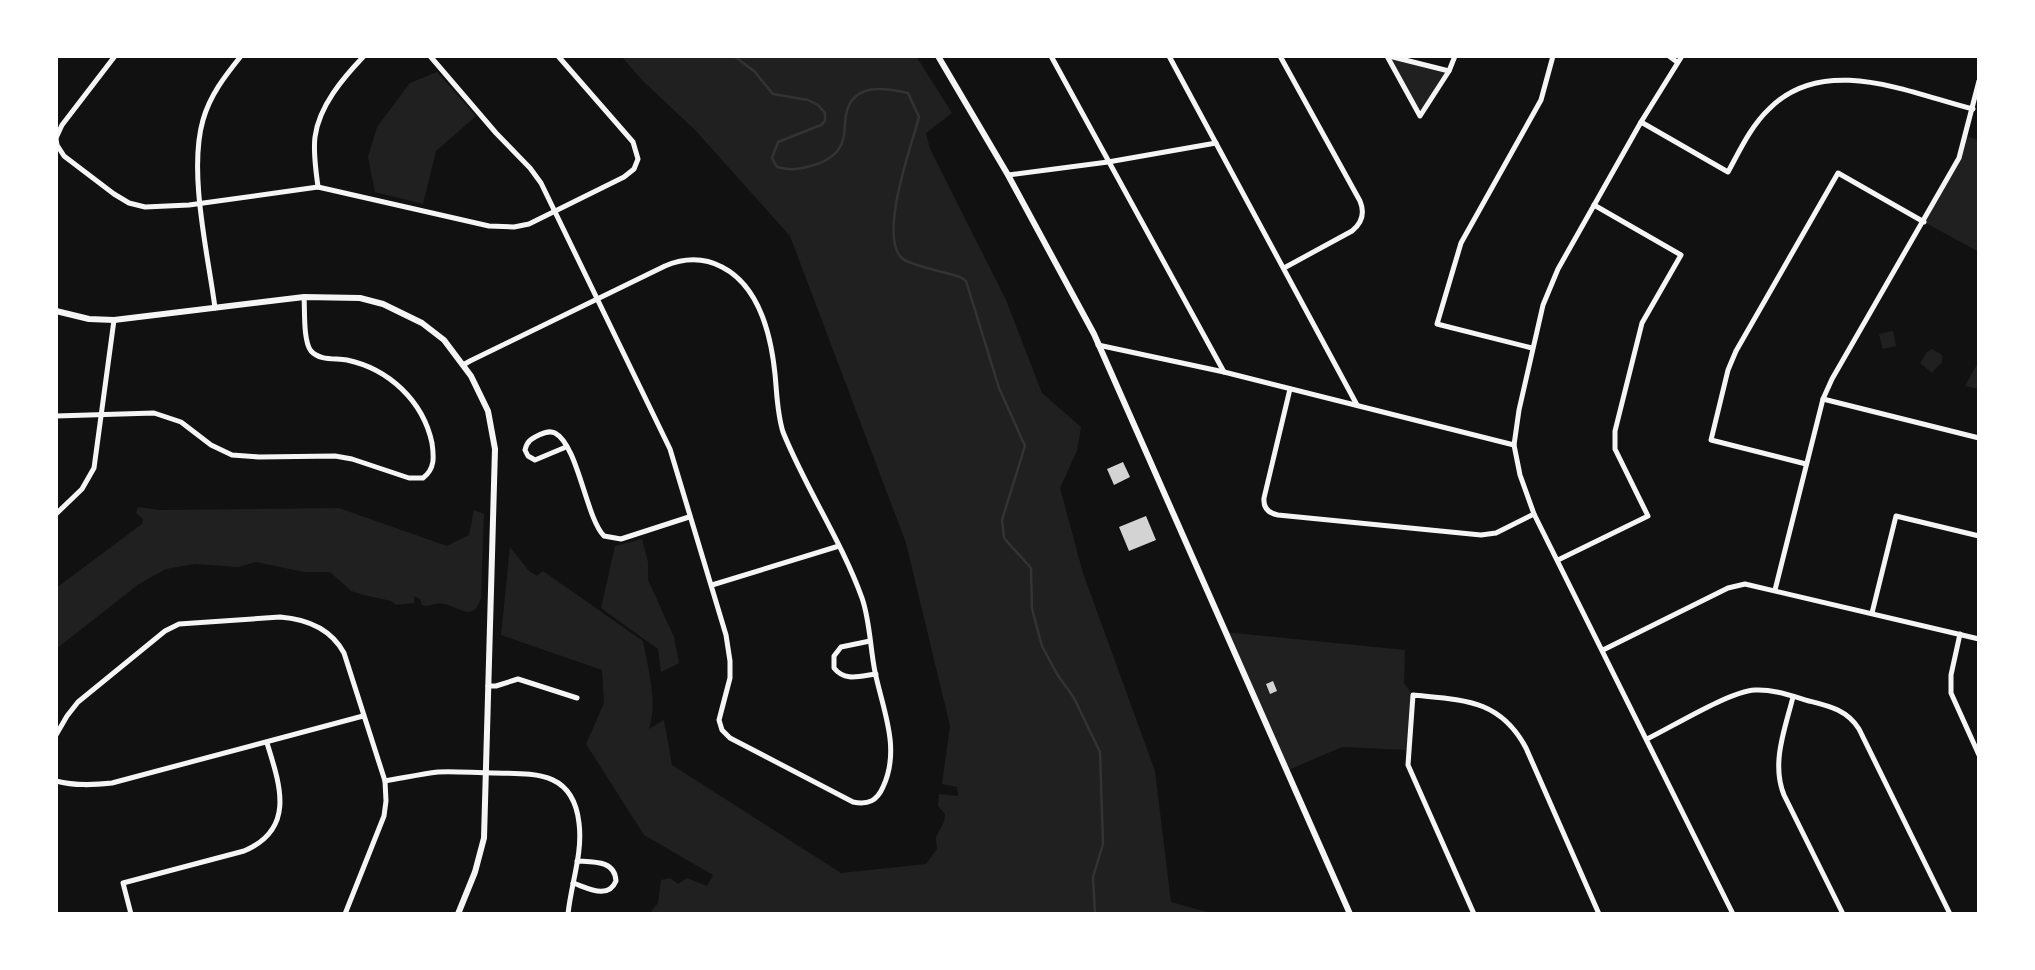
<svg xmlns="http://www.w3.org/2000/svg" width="2035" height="970" font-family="'Fira Sans',sans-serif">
<rect width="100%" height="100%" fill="#111"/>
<!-- green -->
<g fill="#202020">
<path d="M621 56H916L952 113 926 133 930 149 1006 300 1042 393 1081 427 1077 451 1060 488 1083 573 1155 771 1171 902 1214 914H649L658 903 661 880 670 878 678 884 687 878 707 886 713 875 644 835 586 744 604 703 602 670 501 635 510 547 529 571 537 576 543 571 643 641C648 669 658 701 649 729L664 720 672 765 841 873 926 864 937 849 936 837 944 822 945 814 938 806 939 794 958 796 957 787 942 784 950 726 906 543 790 236 696 131 642 80Z"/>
<polygon points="1387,56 1449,71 1420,116"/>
<polygon points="437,72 476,116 436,151 423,204 375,192 368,157 377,127 410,83"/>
<polygon points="1966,136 1979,140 1979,252 1924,222 1959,158"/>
<polygon points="1893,331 1896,346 1883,349 1879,334"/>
<polygon points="1932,349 1942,355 1942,362 1932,373 1920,363 1927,352"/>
<polygon points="1979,361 1979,389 1965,386"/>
<path d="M138 507 159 510 339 508 447 546 469 535 474 510 484 514 481 598C474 623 459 607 444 604 435 601 431 608 422 605L420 599 414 596V603L396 605 391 601 364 595 351 591 330 572H304L256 562 238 567 195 564 166 569 139 584 56 649V588L142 524 143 519 136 513Z"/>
<polygon points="642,539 648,562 648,580 674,637 679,663 661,672 658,649 601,608 615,546"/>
<polygon points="1225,632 1405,650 1404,683 1413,695 1408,750 1342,747 1286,771"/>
</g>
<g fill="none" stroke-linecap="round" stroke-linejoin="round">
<!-- stream -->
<path stroke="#333" stroke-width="2.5" d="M734 56 754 71 773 94 808 100 818 105 825 113V121L821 125 778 142 772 158 777 167C790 171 801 169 814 165 823 163 836 155 840 147 846 138 844 125 846 115 852 83 883 87 908 93L919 117C912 144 877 239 903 259 910 265 948 273 960 277L966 281 999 388 1025 446 1002 520 1004 538 1031 568 1032 609 1042 646 1057 674 1074 698 1100 752 1103 844 1093 877 1095 914"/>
</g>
<!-- building -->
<g fill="#d3d3d3">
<polygon points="1123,462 1130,477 1114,485 1107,469"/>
<polygon points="1146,516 1156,540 1129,551 1119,527"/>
<polygon points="1273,681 1277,691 1270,694 1266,684"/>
</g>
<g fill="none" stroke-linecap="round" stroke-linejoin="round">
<!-- minor -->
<g stroke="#f5f5f5" stroke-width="5">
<path d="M430 56 496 133 530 168 541 183 670 449 726 635 730 661V678L719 720 722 730 730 738 853 802C868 805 877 801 883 787 901 749 883 710 875 672 870 647 870 621 862 598 841 540 806 489 783 432 777 413 777 394 775 374 771 335 759 286 722 267 703 257 684 258 665 266L470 361 463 365"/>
<polyline points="1051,56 1224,372"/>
<polyline points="1169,56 1357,405"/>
<path d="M1280 56 1360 201C1365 213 1362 223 1352 231L1284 268"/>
<polyline points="1387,56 1420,116 1449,71 1455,56"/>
<polyline points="1389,56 1449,71"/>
<polyline points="1669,56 1677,62"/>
<polyline points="1682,56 1641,122 1558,269 1543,305 1519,410 1514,445 1520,475 1534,514 1733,914"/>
<path d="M1641 122 1728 172C1740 150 1751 126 1769 109 1824 53 1909 93 1973 109"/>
<polyline points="56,138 62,125 115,56"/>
<polyline points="56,139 57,145 64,156 114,194 129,203 145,207 189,205 318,187 489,226 514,227 529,224 624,177 634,169 638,159 633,142 558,56"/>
<polyline points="1008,175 1108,162 1216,143"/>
<path d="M318 187C316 171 313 153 315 137 319 106 343 78 364 56"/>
<path d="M215 308C208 254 188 172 203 120 210 95 225 76 241 56"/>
<polyline points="1098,345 1224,372 1514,445"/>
<polyline points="1532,348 1437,324 1461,243 1541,100 1553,56"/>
<path d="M1290 389 1264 498C1263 508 1268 513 1278 515L1481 535 1496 533 1534 514"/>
<polyline points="1823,399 1979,438"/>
<path d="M56 416 154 413 181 422 211 445 232 455 259 457 335 456 352 459 409 478H423C435 469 434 457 432 443 423 401 389 369 347 360 335 358 320 361 311 351 303 341 305 310 304 297"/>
<path d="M566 447 535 460 528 456 525 450C527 441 531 439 539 435 544 433 549 430 555 433 578 445 586 518 604 536L621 539 689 517"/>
<polyline points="1806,464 1711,440 1728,370 1736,351 1838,173 1924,222"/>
<polyline points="56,514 82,489 94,468 114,320"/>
<polyline points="1558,560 1648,516 1615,449 1615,431 1642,323 1681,255 1594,205"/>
<polyline points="712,585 839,546"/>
<polyline points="1775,590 1823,399 1832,379 1959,158 1979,81"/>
<polyline points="1872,613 1896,516 1979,536"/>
<polyline points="1960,634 1951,675 1951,693 1979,755"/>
<path d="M870 641 841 647 834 656V668C845 682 860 676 876 674"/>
<polyline points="1603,650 1728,588 1745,584 1979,639"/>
<polyline points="488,686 496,686 518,679 577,698"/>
<path d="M1793 697C1785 729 1771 763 1784 795L1843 914"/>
<path d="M56 735 67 716 78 702 165 631 179 624 280 617C306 619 331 629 344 653L385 781 386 801 384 816 345 914"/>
<path d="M1647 739C1672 727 1730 691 1755 690 1773 689 1792 696 1809 701 1829 706 1847 710 1859 729L1950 914"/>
<path d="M56 781C75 786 93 785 112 783L363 716"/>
<path d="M385 781C403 778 421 774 438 772 456 771 475 773 493 773 532 774 573 769 579 823 583 853 571 884 568 914"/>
<path d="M573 883C588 888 608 900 616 881 615 860 593 862 577 861"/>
<path d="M131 914 123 883 244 851C296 829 280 785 267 743"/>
<path d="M1474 914 1408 765 1413 695C1463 700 1500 699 1526 748L1599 914"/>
</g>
<!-- tertiary -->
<g stroke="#f5f5f5" stroke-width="6">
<polyline points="938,56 1008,175 1094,334 1350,914"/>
<polyline points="56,311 89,319 114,320 304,297 360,298 383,304 422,323 444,340 471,376 488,411 495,449 484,838 475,872 458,914"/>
</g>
</g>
<!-- border -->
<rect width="2035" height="970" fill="none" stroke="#ffffff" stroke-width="116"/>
</svg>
